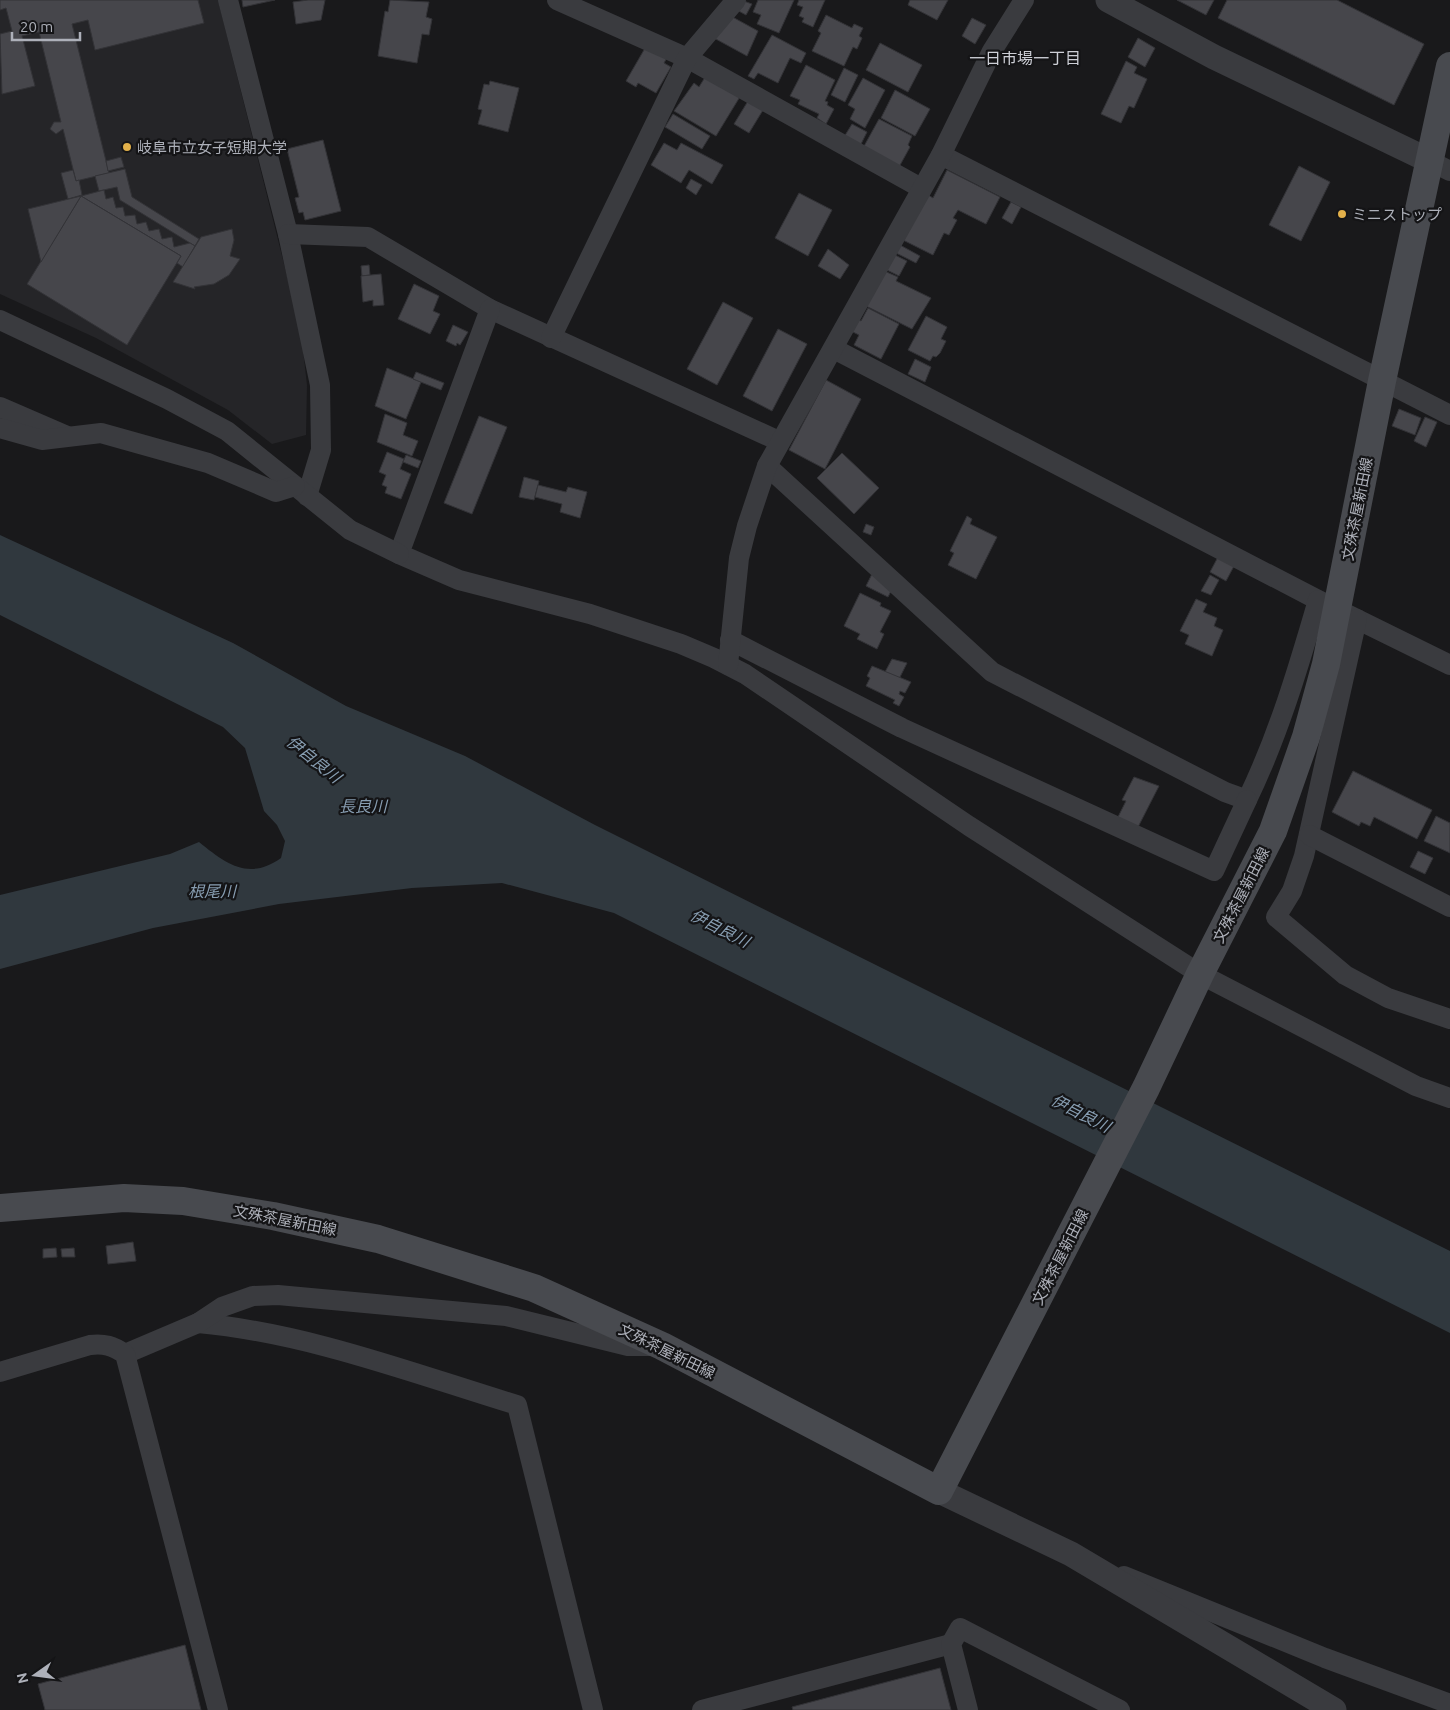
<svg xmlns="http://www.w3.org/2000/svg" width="1450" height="1710" font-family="Ubuntu,'Noto Sans JP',sans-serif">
<rect width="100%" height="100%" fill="#19191b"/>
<!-- built -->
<polygon fill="#252528" points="0,0 218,0 301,332 307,385 306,435 272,444 228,410 96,338 0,294"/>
<!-- water -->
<path fill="#30383e" d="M0 535 233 643 346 706 465 756 595 825 1450 1251V1333L614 913 502 883 412 888 279 904 153 928 0 969V895L170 854 199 842C226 864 249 881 281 858L285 841 277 825 264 811 245 748 223 727 0 615Z"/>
<!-- building -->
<g fill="#46464b" stroke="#333337">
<polygon points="0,0 198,0 204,23 95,50 88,20 72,24 109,173 76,181 63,129 56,134 50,129 54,122 61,122 39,32 22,36 35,86 2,94 0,34 12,31 6,8 0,10"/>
<polygon points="242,0 275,0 243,7"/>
<polygon points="308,0 325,0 321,20 296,24 293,2"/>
<polygon points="390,0 429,2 426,17 432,19 429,35 422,34 417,63 378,56 385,11 388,12"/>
<polygon points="741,0 752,4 746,15 735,9"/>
<polygon points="758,0 794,0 779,33 757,24 761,15 753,12"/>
<polygon points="799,0 825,0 813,27 802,22 804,18 799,16 803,7 797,5"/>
<polygon points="910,0 948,0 937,20 908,5"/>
<polygon points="1177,0 1214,0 1206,15"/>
<polygon points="1227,0 1337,0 1424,44 1394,105 1218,18"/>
<polygon points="727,14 758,31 747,56 714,38"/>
<polygon points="826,15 852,28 854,24 863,28 859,36 862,38 857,49 853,47 844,66 812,51 821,33 818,31"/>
<polygon points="972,18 986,25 975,44 962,36"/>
<polygon points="772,35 806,53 801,63 790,58 778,83 758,73 754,79 748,76"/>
<polygon points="1138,38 1155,48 1145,67 1128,57"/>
<polygon points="648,43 669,54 664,63 671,67 656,93 638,83 636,87 626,81"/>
<polygon points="880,43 922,65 908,92 866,70"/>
<polygon points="1126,61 1137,67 1134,73 1147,79 1134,108 1129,106 1121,123 1101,114"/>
<polygon points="806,65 835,80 825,101 828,102 827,105 834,109 826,124 817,118 819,114 798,104 800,100 790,96"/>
<polygon points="844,68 858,75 845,102 831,95"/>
<polygon points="707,74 741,95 716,136 674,111 694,83 699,87"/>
<polygon points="863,78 885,90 865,128 850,119 855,109 848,105"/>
<polygon points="490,81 519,88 508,132 478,124 482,110 478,109 484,84 489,85"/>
<polygon points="895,90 930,109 915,136 881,118"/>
<polygon points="748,101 763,110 749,133 734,124"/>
<polygon points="673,114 710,136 702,149 665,127"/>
<polygon points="879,119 912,136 908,145 910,147 899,167 863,148"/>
<polygon points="852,124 867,132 860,146 844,137"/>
<polygon points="323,140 341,211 305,220 303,212 299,213 295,198 299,197 287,149"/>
<polygon points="664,143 677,150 681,143 723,165 712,184 689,170 681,183 651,165"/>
<polygon points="121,157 124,167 108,171 106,161"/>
<polygon points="1299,166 1330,182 1301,241 1269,225"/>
<polygon points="125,169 132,197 199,239 195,246 120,200 117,187 99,191 95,176"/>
<polygon points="73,170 76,181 79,180 82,195 68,199 61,173"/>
<polygon points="947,170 1000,197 986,224 958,210 953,218 957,220 949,235 944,233 933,255 901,239 925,193 933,198"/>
<polygon points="691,179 702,185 696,195 686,188"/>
<polygon points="104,190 106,199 113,197 116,208 123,207 125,216 135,215 137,224 146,222 149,231 159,229 162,239 172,237 174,247 190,243 195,246 183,267 177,263 181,256 81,196"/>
<polygon points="799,193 832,210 808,256 775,238"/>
<polygon points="81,196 181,256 127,345 27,284"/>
<polygon points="81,196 41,262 28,209"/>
<polygon points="1011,202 1021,207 1012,224 1002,218"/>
<polygon points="232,229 234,240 230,256 240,259 229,275 214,284 194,287 195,289 173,282 201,237"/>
<polygon points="900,245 920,256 916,263 896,253"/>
<polygon points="828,249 849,265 840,279 818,266"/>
<polygon points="891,253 907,261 899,276 883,268"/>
<polygon points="369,265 370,275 362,276 361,266"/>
<polygon points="882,270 898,277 896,281 931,298 912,329 864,305"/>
<polygon points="381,274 384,305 373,306 373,300 363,302 361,276"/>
<polygon points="414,284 439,296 433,311 440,314 430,334 398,319"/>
<polygon points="723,302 753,318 717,385 687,369"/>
<polygon points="868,308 899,324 881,359 854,345 859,335 851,331 857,319 861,321"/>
<polygon points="926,316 947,327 941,339 946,341 940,353 936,357 933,356 930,361 908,350"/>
<polygon points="453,325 468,332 460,345 457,343 456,346 446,341"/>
<polygon points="778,329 807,344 772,411 743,396"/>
<polygon points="915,359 931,367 925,382 908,374"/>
<polygon points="387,368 421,382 406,419 375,406"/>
<polygon points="416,372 444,383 441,390 413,379"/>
<polygon points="826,380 861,399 825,469 789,450"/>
<polygon points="1399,409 1421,418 1415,435 1392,426"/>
<polygon points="385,414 407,423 403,435 418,441 412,456 377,442"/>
<polygon points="479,416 507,427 472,514 444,503"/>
<polygon points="1425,417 1437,422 1426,447 1414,441"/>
<polygon points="387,452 404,459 400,469 411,474 401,499 385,493 387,487 382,485 386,475 379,472"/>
<polygon points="842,453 879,488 854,514 817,478"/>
<polygon points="406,455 421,461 418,468 403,462"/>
<polygon points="524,477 539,481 534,500 519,497"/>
<polygon points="538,485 566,492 568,487 587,492 580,518 560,512 562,504 535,497"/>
<polygon points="967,516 972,519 970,524 997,537 976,579 948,565 954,553 950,551"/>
<polygon points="866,524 874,527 871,535 863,532"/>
<polygon points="1218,557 1234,566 1226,581 1210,572"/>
<polygon points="872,574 891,591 888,597 866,586"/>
<polygon points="1210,575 1219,580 1211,595 1201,591"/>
<polygon points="860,593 881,603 880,606 891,611 880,632 884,634 877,649 857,639 860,634 844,626"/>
<polygon points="1196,599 1207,604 1203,612 1217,618 1214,626 1223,630 1212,656 1185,644 1189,635 1180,631"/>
<polygon points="892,659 907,663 899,679 885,672"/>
<polygon points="872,666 911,682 905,693 900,691 899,694 904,697 899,706 893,703 895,700 866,686 870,678 867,676"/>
<polygon points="1353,771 1432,810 1417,839 1374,817 1370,826 1361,822 1359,826 1332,812"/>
<polygon points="1134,777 1159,786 1137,829 1117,819 1126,801 1122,800"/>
<polygon points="1436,816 1450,823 1450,853 1424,841"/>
<polygon points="1418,851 1433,858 1425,874 1410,867"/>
<polygon points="133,1242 136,1261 108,1264 106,1246"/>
<polygon points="56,1248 57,1257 43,1258 43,1249"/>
<polygon points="74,1248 75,1257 62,1257 61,1249"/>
<polygon points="185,1645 201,1710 45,1710 38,1684"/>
<polygon points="940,1668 951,1710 793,1710 792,1707"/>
</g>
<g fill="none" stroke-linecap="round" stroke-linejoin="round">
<!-- minor -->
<g stroke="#3a3b3f" stroke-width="20">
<polyline points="228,0 288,234 320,385 321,450 307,496"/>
<polyline points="557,0 687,58 921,188"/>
<polyline points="941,155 1450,415"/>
<polyline points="1430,161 1450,171"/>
<polyline points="288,234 368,237 490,309 779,441"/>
<polyline points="490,309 399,554 459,580 590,614 681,644 714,658 745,674 969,826 1200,974 1416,1086 1450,1098"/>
<polyline points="0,320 167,399 227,431 350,530 399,554"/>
<polyline points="551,338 687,58 736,0"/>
<polyline points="834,349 1318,600 1450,665"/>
<polyline points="0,407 67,436"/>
<polyline points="0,428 42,440 101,433 208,463 276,492 295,486"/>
<path d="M767 466 992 672 1225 792 1247 800C1278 736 1298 669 1318 600"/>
<polyline points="1357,619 1304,856 1292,891 1276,917 1345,975 1388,998 1450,1019"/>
<polyline points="730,640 902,728 1214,871 1247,800"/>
<polyline points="728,665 739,558 747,526 767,466 941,155 992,51 1024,0"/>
<polyline points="1309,835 1450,907"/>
<path d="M198 1323C307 1333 412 1373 517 1405L593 1710"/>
<polyline points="125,1354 198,1323 222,1307 253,1296 278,1295 506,1316 628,1346 655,1346"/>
<path d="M0 1372 90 1345C104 1343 113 1346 125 1354L218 1710"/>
<polyline points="1124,1576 1325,1658 1450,1704"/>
<polyline points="702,1710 951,1644"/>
<polyline points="968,1710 951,1644 960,1628 1120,1710"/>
</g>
<!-- tertiary -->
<g stroke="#3a3b3f" stroke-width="25">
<polyline points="1108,0 1214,57 1430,161"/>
<polyline points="939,1491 1071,1554 1334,1710"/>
</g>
<!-- secondary -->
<polyline stroke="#484a4f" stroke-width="28" points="0,1208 124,1198 183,1201 273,1216 378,1239 534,1288 662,1346 939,1491 1146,1088 1200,974 1273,831 1306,737 1326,664 1382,381 1450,66"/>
</g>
<!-- markers -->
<g fill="#e2b04a" stroke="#141416" stroke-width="2">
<circle cx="127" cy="147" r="5"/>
<circle cx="1342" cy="214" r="5"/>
</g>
<g text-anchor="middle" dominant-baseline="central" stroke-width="4.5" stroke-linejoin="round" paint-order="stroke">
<!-- poi labels -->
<g font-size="15" fill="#adb0b9" stroke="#141416" text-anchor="start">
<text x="137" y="147">岐阜市立女子短期大学</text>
<text x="1352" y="214">ミニストップ</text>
</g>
<!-- street labels -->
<g font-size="15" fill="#adb0b9" stroke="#141416">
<text transform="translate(1357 509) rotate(-79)">文殊茶屋新田線</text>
<text transform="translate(1241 895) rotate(-63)">文殊茶屋新田線</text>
<text transform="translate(285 1220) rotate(11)">文殊茶屋新田線</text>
<text transform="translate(1060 1257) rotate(-63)">文殊茶屋新田線</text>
<text transform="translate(667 1351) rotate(26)">文殊茶屋新田線</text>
</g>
<!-- neighbourhood labels -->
<g font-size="16" fill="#cdcfd6" stroke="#141416">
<text x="1025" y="58">一日市場一丁目</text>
</g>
<!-- water labels -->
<g font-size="16" font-style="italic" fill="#879db1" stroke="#141416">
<text transform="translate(314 759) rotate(39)">伊自良川</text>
<text x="363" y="806">長良川</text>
<text x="212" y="891">根尾川</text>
<text transform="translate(720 928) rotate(27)">伊自良川</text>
<text transform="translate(1081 1113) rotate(27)">伊自良川</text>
</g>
</g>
<!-- north arrow -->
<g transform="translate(35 1675) rotate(256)" stroke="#141416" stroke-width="4" paint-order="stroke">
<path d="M0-4L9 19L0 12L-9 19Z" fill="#adb0b9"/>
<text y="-8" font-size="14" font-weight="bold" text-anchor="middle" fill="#adb0b9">N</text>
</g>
<!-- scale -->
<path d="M12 32v8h68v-8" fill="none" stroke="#adb0b9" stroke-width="2.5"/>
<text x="20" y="32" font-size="15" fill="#adb0b9" stroke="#141416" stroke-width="4" paint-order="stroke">20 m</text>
</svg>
